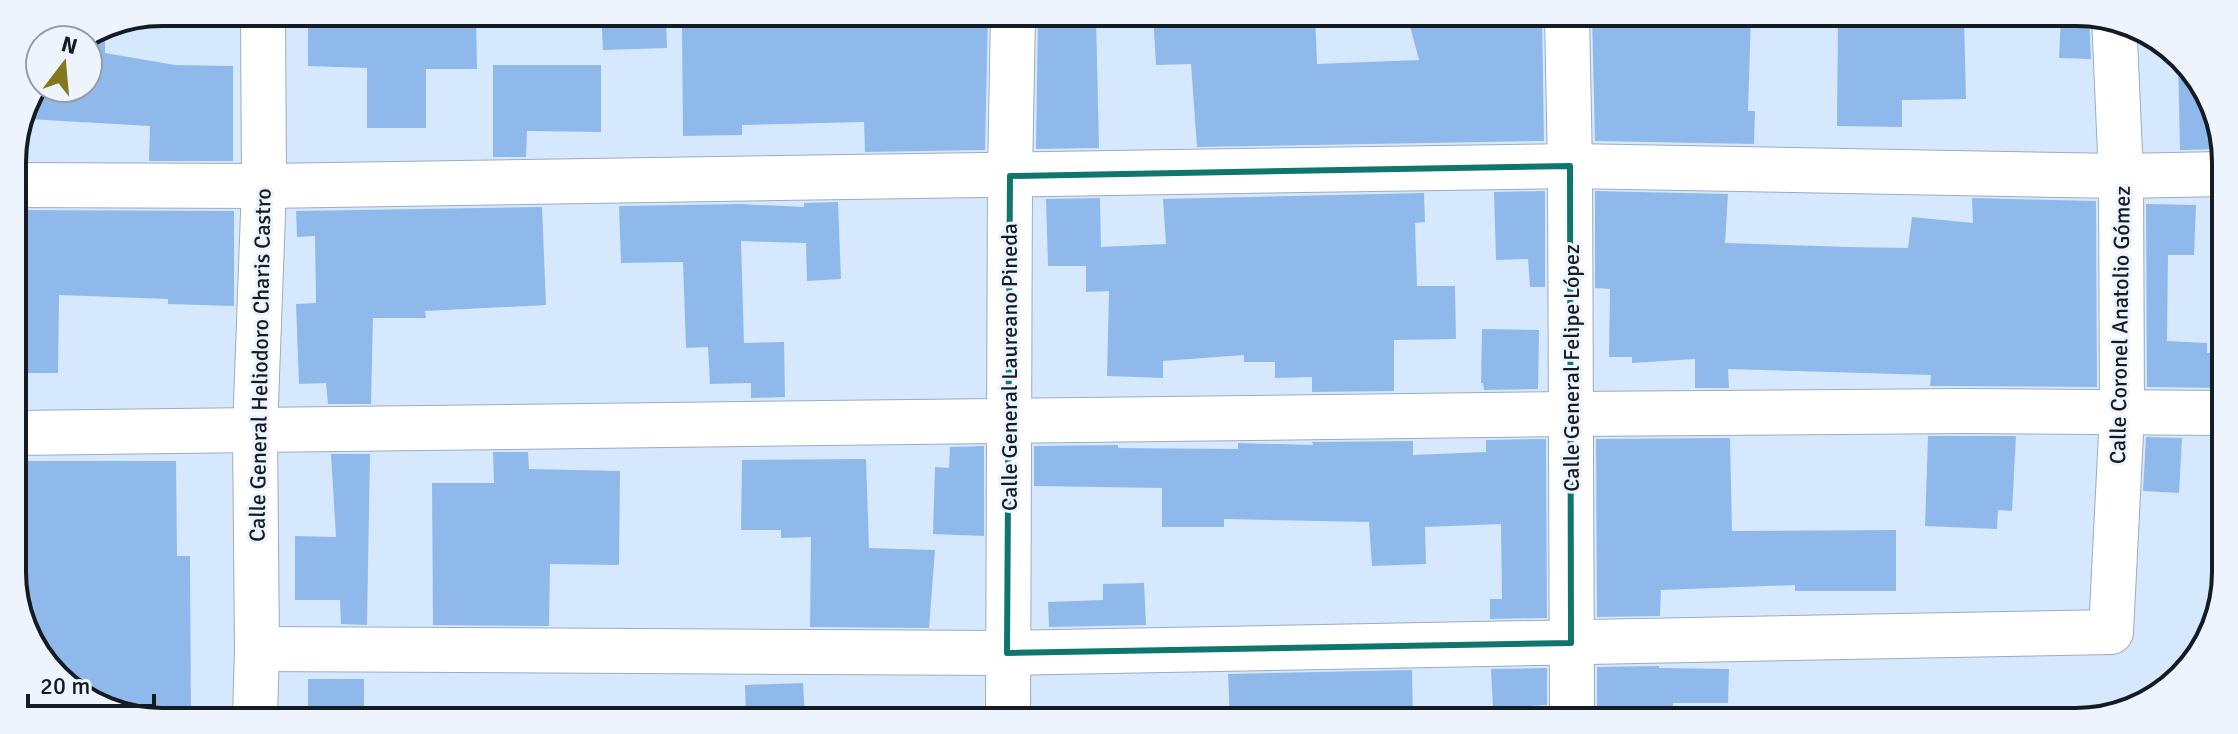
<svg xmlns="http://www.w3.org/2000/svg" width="2238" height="734" font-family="Signika,sans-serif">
<rect width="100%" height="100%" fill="#d6e8fe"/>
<!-- building -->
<g fill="#90b9eb">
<polygon points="308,13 420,16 420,13 476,13 477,69 426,69 426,128 367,128 367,68 308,66"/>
<polygon points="601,13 666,13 667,48 603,50"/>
<polygon points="793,14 988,14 985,150 865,152 864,122 742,125 742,135 683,136 682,28 793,26"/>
<polygon points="1038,14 1096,15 1099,148 1036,149"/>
<polygon points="1153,15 1315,15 1317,64 1419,60 1407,15 1542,16 1544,141 1197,147 1191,64 1156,65"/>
<polygon points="1592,16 1751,16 1748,111 1755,111 1754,144 1595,141"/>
<polygon points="1838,16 1964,17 1966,99 1902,100 1902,127 1837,126"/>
<polygon points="2061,17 2089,17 2091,59 2059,58"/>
<polygon points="105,23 105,53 175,65 233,66 233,161 149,161 150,126 28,119 42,88 88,88 88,40 80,40"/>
<polygon points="2178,57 2188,63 2223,134 2223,149 2180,150"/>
<polygon points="493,65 601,65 601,132 527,131 526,157 493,157"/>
<polygon points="1545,191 1545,287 1530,287 1528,259 1496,260 1494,192"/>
<polygon points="1595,191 1728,194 1725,243 1849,247 1908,248 1912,217 1973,223 1972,198 2096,201 2097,387 1930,386 1931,375 1728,369 1729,388 1695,388 1695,359 1632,363 1632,357 1609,357 1610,289 1595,288"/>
<polygon points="1424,193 1425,222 1415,223 1417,286 1455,286 1456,339 1394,340 1394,391 1312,392 1312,377 1275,378 1275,362 1244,362 1244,355 1163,361 1163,378 1107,376 1109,291 1086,292 1086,266 1048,266 1046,199 1100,198 1101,247 1166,244 1163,199"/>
<polygon points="838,202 841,279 807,281 806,243 741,241 744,343 784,342 785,397 751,398 751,383 710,384 708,347 686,348 683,262 621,263 619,206 740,204 804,207 804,203"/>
<polygon points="2146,204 2196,205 2194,255 2168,255 2167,341 2207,343 2207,353 2222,353 2222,388 2147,387"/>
<polygon points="542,207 546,305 425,311 426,318 373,318 371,404 328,404 326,383 299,384 296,304 316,303 315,236 297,237 296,211"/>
<polygon points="13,210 234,211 234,306 168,304 168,299 59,295 58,373 14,373"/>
<polygon points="1482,329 1539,330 1538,389 1484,390 1483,383 1481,383"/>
<polygon points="1928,436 2016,436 2012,511 1998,510 1997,529 1925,526"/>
<polygon points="2146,437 2182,438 2179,493 2143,491"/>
<polygon points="1730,438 1732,531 1896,530 1896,591 1795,591 1795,585 1661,590 1660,616 1597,617 1596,439"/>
<polygon points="1546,439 1547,618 1490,619 1490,599 1502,599 1501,524 1425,527 1426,564 1372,566 1369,522 1224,519 1224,527 1162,527 1162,488 1034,486 1034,446 1118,445 1118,448 1238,449 1238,443 1313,445 1312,442 1413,441 1413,455 1486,452 1486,440"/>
<polygon points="984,446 984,536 933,534 935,467 949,468 950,447"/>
<polygon points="493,452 528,452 529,469 620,471 619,565 550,564 549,626 433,625 432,483 494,483"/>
<polygon points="331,454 370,454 367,625 341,624 340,600 295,600 295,536 336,537"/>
<polygon points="866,459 869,548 935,550 929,628 810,627 811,537 781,538 781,530 741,530 742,460"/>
<polygon points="18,461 176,461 177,556 190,556 191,717 123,717 50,671 15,600 15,556 19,556"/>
<polygon points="1144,583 1146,625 1049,627 1048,602 1103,600 1103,584"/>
<polygon points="1659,666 1659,668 1729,669 1728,703 1673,703 1673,721 1597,720 1597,667"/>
<polygon points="1547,668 1547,705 1493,708 1491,669"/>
<polygon points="1412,670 1413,720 1230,720 1228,674"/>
<rect x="308" y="679" width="56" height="38"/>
<polygon points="803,683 805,718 746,718 745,685"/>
</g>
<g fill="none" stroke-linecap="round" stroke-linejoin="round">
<!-- street casing -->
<g stroke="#9cacc1" stroke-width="46">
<g id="street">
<polyline points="1567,16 1570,166 1572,720"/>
<polyline points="12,185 264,186 1570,166 2121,176 2223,174"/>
<polyline points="14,433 1571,414 1966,411 2222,413"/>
<polyline points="257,649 1007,653 2111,632 2122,414 2121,176 2114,17"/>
<polyline points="255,717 257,649 255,431 264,186 263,12"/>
<polyline points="1008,719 1010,176 1013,14"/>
</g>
</g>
<!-- street -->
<use href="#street" stroke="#fff" stroke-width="44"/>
</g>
<!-- marked area -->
<path fill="none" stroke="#0f766e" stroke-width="6" stroke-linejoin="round" d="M1570 166 1571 643 1007 653 1010 176Z"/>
<g text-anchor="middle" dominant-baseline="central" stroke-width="6" stroke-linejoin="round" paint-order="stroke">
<!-- street labels -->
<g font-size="22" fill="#151b22" stroke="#edf4fd">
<text transform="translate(2120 325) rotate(-89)">Calle Coronel Anatolio Gómez</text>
<text transform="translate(260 365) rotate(-89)">Calle General Heliodoro Charis Castro</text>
<text transform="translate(1009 367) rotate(-90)">Calle General Laureano Pineda</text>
<text transform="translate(1571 368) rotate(-90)">Calle General Felipe López</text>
</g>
</g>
<!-- crop -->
<path d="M0 0H2238V734H0ZM162 26H2076A136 136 0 0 1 2212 162V572A136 136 0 0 1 2076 708H162A136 136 0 0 1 26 572V162A136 136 0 0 1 162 26Z" fill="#edf4fd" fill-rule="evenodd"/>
<path fill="none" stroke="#151b22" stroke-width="4" d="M162 26H2076A136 136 0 0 1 2212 162V572A136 136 0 0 1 2076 708H162A136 136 0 0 1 26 572V162A136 136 0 0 1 162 26Z"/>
<!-- north arrow -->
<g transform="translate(64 64) rotate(16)"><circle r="38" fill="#edf4fd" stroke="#979da5" stroke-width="2"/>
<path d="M0-6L14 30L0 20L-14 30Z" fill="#82791e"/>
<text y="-12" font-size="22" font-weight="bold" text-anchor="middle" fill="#151b22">N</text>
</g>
<!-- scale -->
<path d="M28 694v12h126v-12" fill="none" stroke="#151b22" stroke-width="4"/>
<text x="40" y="694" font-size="24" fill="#151b22" stroke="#edf4fd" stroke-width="6" paint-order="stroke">20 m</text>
</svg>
